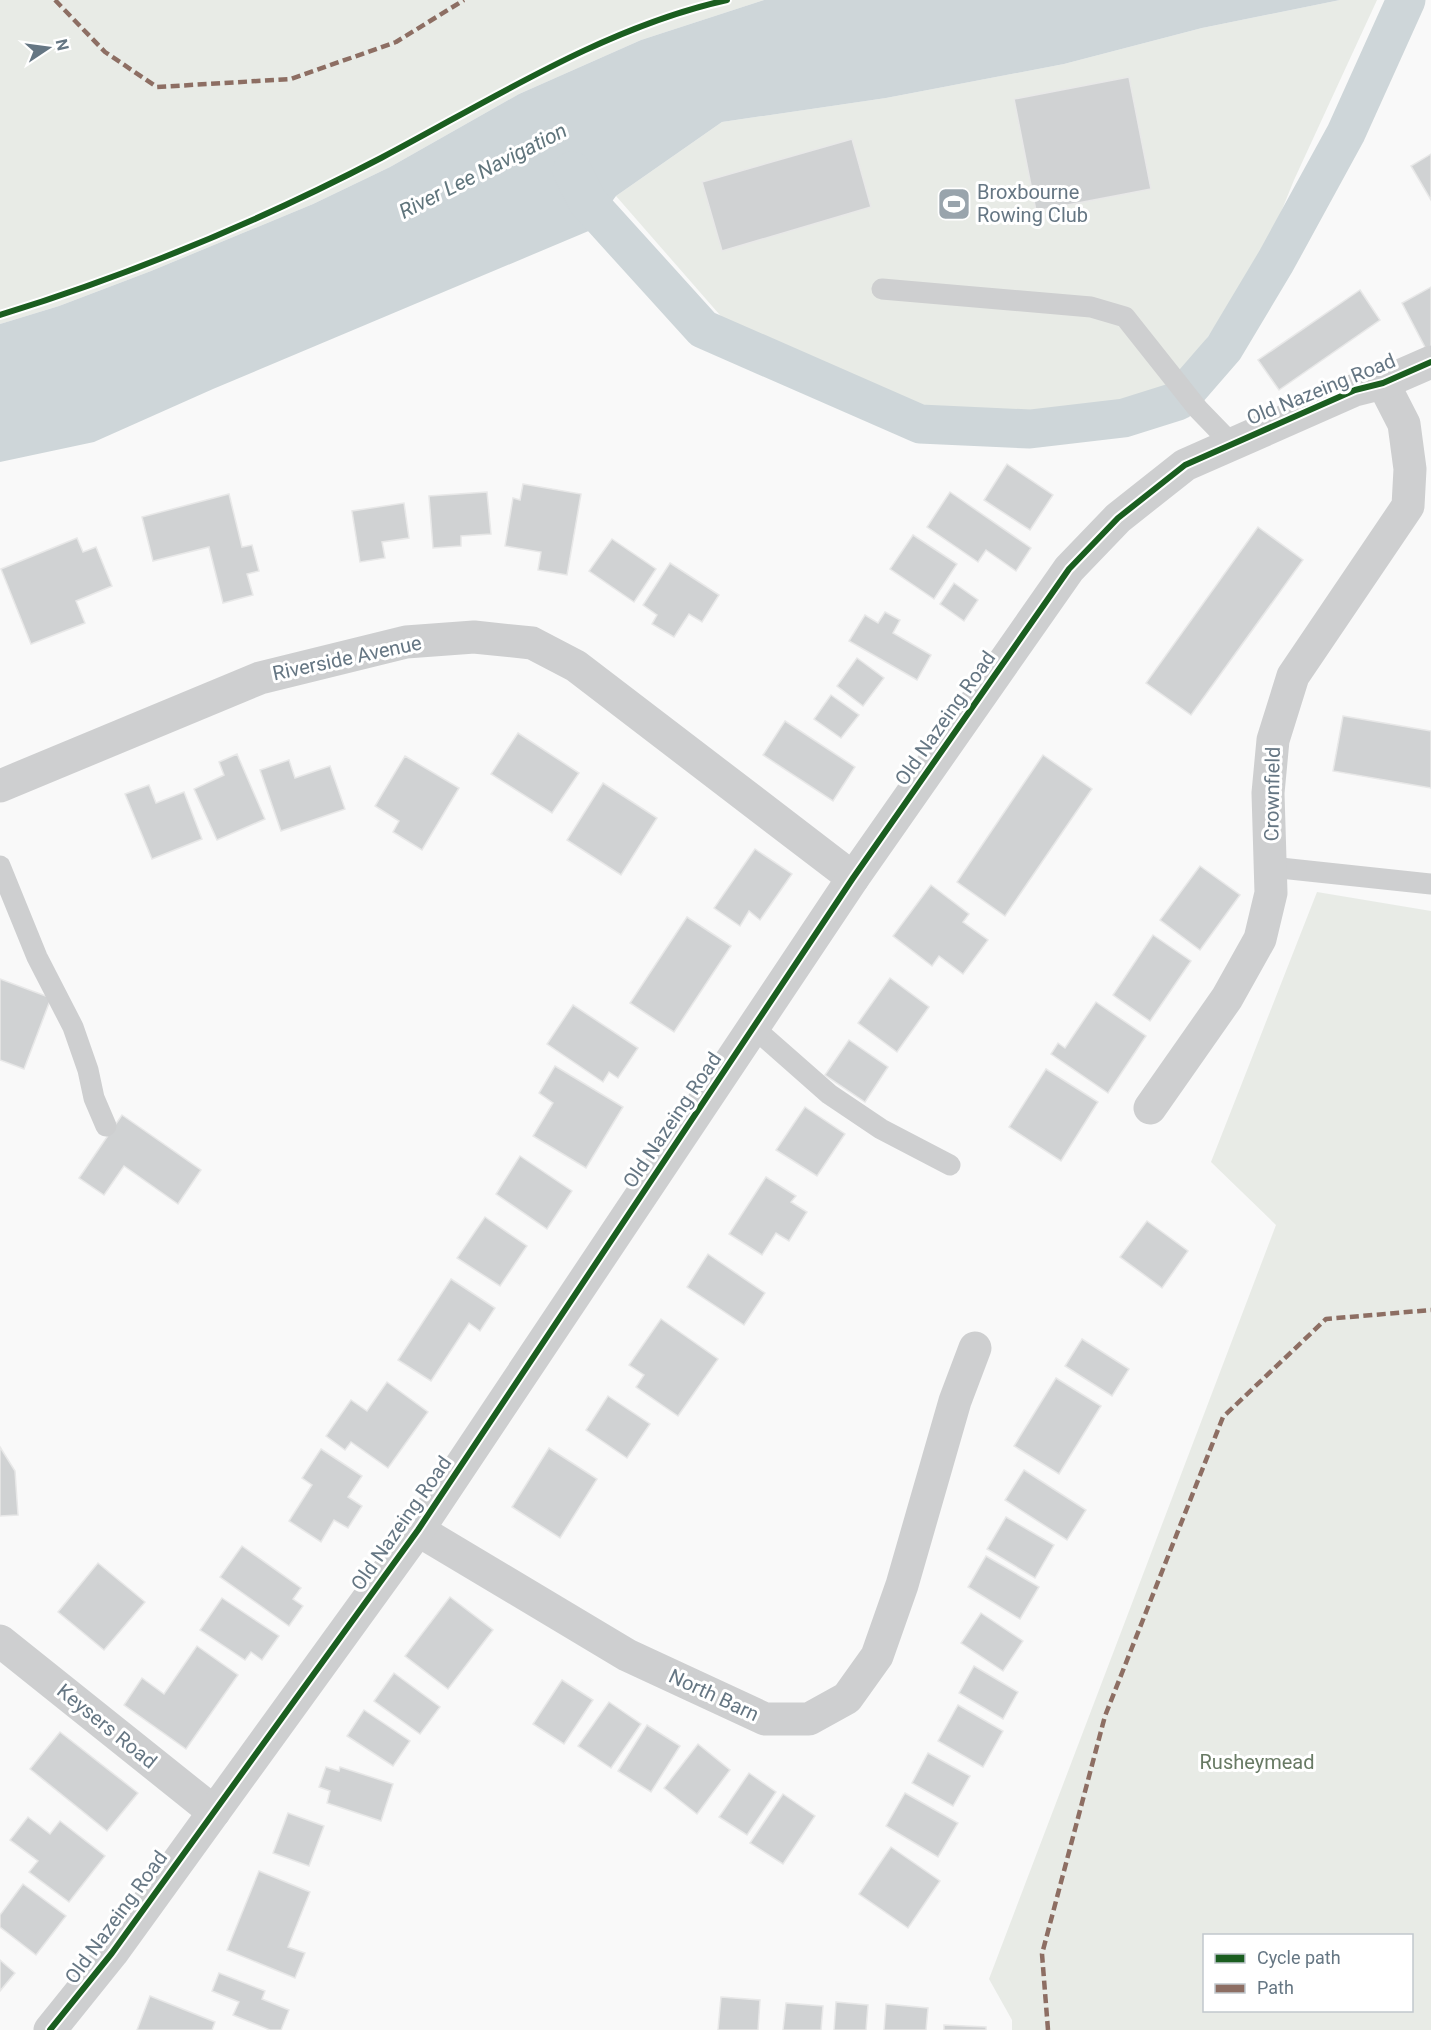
<svg xmlns="http://www.w3.org/2000/svg" width="1431" height="2030" font-family="Roboto,sans-serif">
<rect width="100%" height="100%" fill="#f9f9f9"/>
<!-- green -->
<g fill="#e8ebe6" fill-rule="evenodd">
<polygon points="0,0 764,0 641,40 519,94 390,167 313,204 151,271 59,306 0,324"/>
<polygon points="1340,0 1377,0 1294,180 1264,254 1171,391 1111,410 1036,415 953,414 879,396 726,322 616,196 722,122 886,98 1064,64 1202,28"/>
<path d="M1317 892 1431 911V2030H1012V2020L989 1979 1276 1225 1211 1162ZM1204 1936H1412V2010H1204Z"/>
</g>
<!-- water -->
<polygon fill="#ced6d9" points="764,0 1340,0 1202,28 1064,64 886,98 722,122 616,196 591,230 213,389 94,442 0,462 0,324 59,306 151,271 313,204 390,167 519,94 641,40"/>
<g fill="none" stroke-linecap="round" stroke-linejoin="round">
<!-- canal -->
<polyline stroke="#ced6d9" stroke-width="39" points="572,171 587,201 703,329 920,424 1030,429 1124,418 1178,401 1224,348 1276,261 1346,133 1406,0"/>
</g>
<!-- building -->
<g fill="#d0d2d3" stroke="#e8e8e8" stroke-width="1.5">
<polygon points="1129,77 1151,189 1036,211 1014,99"/>
<polygon points="852,139 871,207 722,251 702,182"/>
<polygon points="1431,154 1431,200 1411,166"/>
<polygon points="1431,287 1431,346 1426,349 1402,303"/>
<polygon points="1360,290 1380,320 1279,390 1258,360"/>
<polygon points="1007,464 1053,495 1030,530 984,500"/>
<polygon points="523,484 581,494 567,575 538,570 541,552 505,546 513,498 520,500"/>
<polygon points="487,492 491,534 461,536 461,546 433,548 429,496"/>
<polygon points="950,492 1031,548 1016,571 986,550 978,562 927,527"/>
<polygon points="229,494 242,547 252,545 259,571 247,574 253,595 223,603 209,547 153,561 142,517"/>
<polygon points="404,503 409,538 382,542 385,558 360,562 352,511"/>
<polygon points="1258,527 1303,560 1191,715 1146,683"/>
<polygon points="913,535 957,564 934,599 890,569"/>
<polygon points="77,538 83,552 96,547 112,586 76,601 85,623 31,644 1,569"/>
<polygon points="612,539 656,569 634,602 589,571"/>
<polygon points="670,563 719,595 702,622 689,614 674,637 652,624 657,615 643,605"/>
<polygon points="954,583 978,600 964,621 940,604"/>
<polygon points="885,612 900,620 893,633 931,655 917,680 849,641 865,615 878,623"/>
<polygon points="857,658 884,678 863,706 837,686"/>
<polygon points="831,695 859,715 841,738 814,719"/>
<polygon points="1343,716 1431,731 1431,788 1333,771"/>
<polygon points="785,721 855,767 833,801 763,755"/>
<polygon points="518,733 579,773 552,813 491,774"/>
<polygon points="237,754 265,819 217,840 194,789 224,775 219,762"/>
<polygon points="1043,755 1092,789 1005,916 957,882"/>
<polygon points="405,756 459,788 422,850 393,832 399,821 375,806"/>
<polygon points="289,760 295,778 330,766 345,809 281,831 260,770"/>
<polygon points="603,783 657,818 621,875 567,840"/>
<polygon points="149,785 156,803 184,792 202,839 152,859 125,794"/>
<polygon points="755,849 792,874 760,920 749,911 740,926 714,908"/>
<polygon points="1200,866 1240,895 1200,950 1160,920"/>
<polygon points="931,885 969,914 963,922 988,940 963,974 939,956 932,966 893,936"/>
<polygon points="687,917 731,946 674,1032 630,1003"/>
<polygon points="1153,935 1191,961 1150,1021 1113,995"/>
<polygon points="890,978 929,1007 897,1052 858,1023"/>
<polygon points="0,979 51,998 24,1069 0,1060"/>
<polygon points="1096,1002 1146,1036 1108,1093 1051,1054 1058,1043 1065,1048"/>
<polygon points="573,1005 638,1048 618,1078 609,1072 603,1082 547,1044"/>
<polygon points="849,1040 888,1067 865,1102 825,1075"/>
<polygon points="555,1066 623,1107 586,1168 533,1136 553,1103 539,1093"/>
<polygon points="1046,1069 1098,1102 1061,1161 1009,1127"/>
<polygon points="805,1107 845,1134 817,1176 776,1150"/>
<polygon points="122,1115 201,1170 178,1204 124,1166 104,1195 79,1178"/>
<polygon points="520,1156 572,1191 547,1229 496,1194"/>
<polygon points="766,1177 796,1196 791,1202 807,1212 789,1241 776,1233 762,1255 729,1234"/>
<polygon points="485,1217 527,1246 500,1286 457,1258"/>
<polygon points="1147,1221 1188,1251 1162,1288 1120,1257"/>
<polygon points="708,1254 765,1293 744,1325 687,1287"/>
<polygon points="451,1279 495,1308 480,1331 469,1323 431,1381 398,1360"/>
<polygon points="661,1319 718,1359 678,1416 636,1387 644,1375 629,1365"/>
<polygon points="1082,1339 1129,1369 1112,1396 1065,1366"/>
<polygon points="1056,1378 1101,1406 1059,1474 1014,1446"/>
<polygon points="387,1382 428,1412 388,1468 351,1442 345,1450 326,1436 351,1400 367,1411"/>
<polygon points="608,1396 650,1424 627,1458 586,1430"/>
<polygon points="0,1447 15,1471 18,1515 0,1516"/>
<polygon points="549,1448 597,1479 560,1538 512,1507"/>
<polygon points="321,1449 362,1476 348,1497 362,1506 348,1528 334,1520 321,1542 289,1521 312,1485 302,1478"/>
<polygon points="1024,1470 1086,1510 1067,1540 1005,1500"/>
<polygon points="1006,1517 1054,1545 1035,1578 987,1549"/>
<polygon points="242,1546 301,1588 293,1599 303,1606 289,1626 220,1577"/>
<polygon points="986,1556 1039,1587 1020,1619 968,1587"/>
<polygon points="98,1563 145,1602 104,1650 58,1612"/>
<polygon points="450,1597 493,1630 448,1689 405,1656"/>
<polygon points="222,1598 279,1636 262,1660 251,1652 245,1660 200,1630"/>
<polygon points="981,1613 1023,1641 1003,1671 961,1643"/>
<polygon points="197,1646 238,1675 186,1749 124,1705 142,1678 164,1694"/>
<polygon points="974,1666 1018,1692 1003,1719 959,1693"/>
<polygon points="394,1673 440,1707 420,1734 374,1701"/>
<polygon points="562,1680 593,1700 564,1744 533,1724"/>
<polygon points="609,1702 641,1724 611,1768 578,1746"/>
<polygon points="958,1705 1003,1731 983,1767 938,1741"/>
<polygon points="364,1710 410,1741 393,1766 347,1736"/>
<polygon points="647,1725 680,1746 651,1792 618,1771"/>
<polygon points="60,1732 138,1793 107,1831 30,1769"/>
<polygon points="698,1744 730,1770 697,1814 664,1788"/>
<polygon points="928,1753 970,1776 953,1806 912,1783"/>
<polygon points="326,1767 339,1771 340,1767 393,1784 381,1821 327,1803 330,1791 319,1787"/>
<polygon points="749,1773 776,1792 747,1835 719,1817"/>
<polygon points="905,1793 958,1823 938,1857 886,1826"/>
<polygon points="783,1794 815,1816 783,1864 750,1843"/>
<polygon points="288,1813 324,1826 309,1866 273,1853"/>
<polygon points="28,1817 50,1834 60,1821 105,1856 69,1902 29,1872 38,1861 10,1840"/>
<polygon points="891,1847 940,1881 908,1928 859,1894"/>
<polygon points="259,1871 310,1892 288,1947 305,1953 295,1978 227,1950"/>
<polygon points="23,1884 66,1916 36,1955 0,1927 0,1915"/>
<polygon points="0,1960 15,1973 0,1991"/>
<polygon points="219,1973 265,1991 262,1999 289,2010 281,2030 270,2030 233,2015 239,2002 212,1991"/>
<polygon points="150,1996 215,2022 212,2030 137,2030"/>
<polygon points="721,1997 760,2000 758,2030 718,2030"/>
<polygon points="836,2002 868,2005 866,2030 834,2030"/>
<polygon points="786,2003 823,2006 821,2030 783,2030"/>
<polygon points="886,2004 928,2008 926,2030 884,2030"/>
<polygon points="944,2025 986,2027 986,2030 944,2030"/>
</g>
<g fill="none" stroke-linecap="round" stroke-linejoin="round">
<!-- service -->
<g stroke="#cecfd0" stroke-width="21">
<polyline points="882,289 1091,307 1125,317 1198,409 1230,442"/>
<polyline points="0,866 37,957 73,1027 88,1070 94,1098 106,1126"/>
<polyline points="1271,867 1431,884"/>
<polyline points="753,1027 829,1094 881,1129 950,1165"/>
</g>
<!-- minor -->
<g stroke="#cecfd0" stroke-width="33">
<polyline points="0,786 260,678 406,642 474,637 532,643 576,666 853,878"/>
<polyline points="1150,1108 1227,998 1260,939 1271,893 1268,793 1273,740 1293,676 1408,506 1410,469 1404,424 1383,383"/>
<polyline points="418,1530 627,1655 765,1719 809,1719 847,1698 877,1656 902,1585 955,1401 975,1348"/>
<polyline points="0,1641 214,1812"/>
<polyline points="50,2030 112,1953 418,1530 853,878 1069,569 1118,518 1185,465 1355,390 1383,383 1431,362"/>
</g>
<!-- quiet -->
<g stroke="#8d6e63" stroke-width="4.5" stroke-dasharray="9 4.5" stroke-linecap="butt">
<polyline points="55,0 105,52 157,87 291,79 396,42 464,0"/>
<polyline points="1048,2030 1042,1954 1105,1716 1223,1417 1326,1319 1431,1310"/>
</g>
<!-- cycleway casing -->
<g stroke="#fff" stroke-width="10">
<g id="cycleway">
<path d="M0 315C129 275 262 220 381 158 491 100 605 27 727 0"/>
<polyline points="50,2030 112,1953 418,1530 853,878 1069,569 1118,518 1185,465 1355,390 1383,383 1431,362"/>
</g>
</g>
<!-- cycleway -->
<use href="#cycleway" stroke="#1b5e20" stroke-width="6"/>
</g>
<!-- icons -->
<defs>
<g id="stadium-square" transform="scale(1.725)"><rect x="-9" y="-9" width="18" height="18" rx="4" fill="#99a4ac" stroke="#fff"/><path d="M0-5a6.5 5 0 1 0 0 10a6.5 5 0 1 0 0-10ZM-3.5-1.8h7v3.6h-7Z" fill="#fff"/></g>
</defs>
<g fill-rule="evenodd">
<use href="#stadium-square" x="954" y="204"/>
</g>
<g text-anchor="middle" dominant-baseline="central" stroke-width="6" stroke-linejoin="round" paint-order="stroke">
<!-- poi labels -->
<g font-size="20" fill="#657683" stroke="#fff" text-anchor="start">
<text x="977" y="192">Broxbourne<tspan x="977" dy="23">Rowing Club</tspan></text>
</g>
<!-- street labels -->
<g font-size="20" fill="#657683" stroke="#fff">
<text transform="translate(1321 389) rotate(-22)">Old Nazeing Road</text>
<text transform="translate(347 658) rotate(-12)">Riverside Avenue</text>
<text transform="translate(945 718) rotate(-55)">Old Nazeing Road</text>
<text transform="translate(1272 794) rotate(-89)">Crownfield</text>
<text transform="translate(672 1120) rotate(-56)">Old Nazeing Road</text>
<text transform="translate(401 1523) rotate(-55)">Old Nazeing Road</text>
<text transform="translate(714 1695) rotate(25)">North Barn</text>
<text transform="translate(107 1726) rotate(39)">Keysers Road</text>
<text transform="translate(116 1917) rotate(-54)">Old Nazeing Road</text>
</g>
<!-- park labels -->
<g font-size="20" fill="#687a64" stroke="#fff">
<text x="1257" y="1762">Rusheymead</text>
</g>
<!-- water labels -->
<g font-size="21" font-style="italic" fill="#60757c" stroke="#fff">
<text transform="translate(483 171) rotate(-27)">River Lee Navigation</text>
</g>
</g>
<!-- legend -->
<rect x="1203" y="1934" width="210" height="78" fill="#ffffff" stroke="#c1c8cd" stroke-width="1.5"/>
<rect x="1215" y="1954" width="30" height="9" fill="#1b5e20" stroke="#c1c8cd" stroke-width="1.5"/>
<text x="1257" y="1964" font-size="18" fill="#657683">Cycle path</text>
<rect x="1215" y="1984" width="30" height="9" fill="#8d6e63" stroke="#c1c8cd" stroke-width="1.5"/>
<text x="1257" y="1994" font-size="18" fill="#657683">Path</text>
<!-- north arrow -->
<g transform="translate(48 48) rotate(77)" stroke="#ffffff" stroke-width="4.5" paint-order="stroke">
<path d="M0-4.5L10 22L0 15L-10 22Z" fill="#657683"/>
<text y="-9" font-size="16" font-weight="bold" text-anchor="middle" fill="#657683">N</text>
</g>
</svg>
